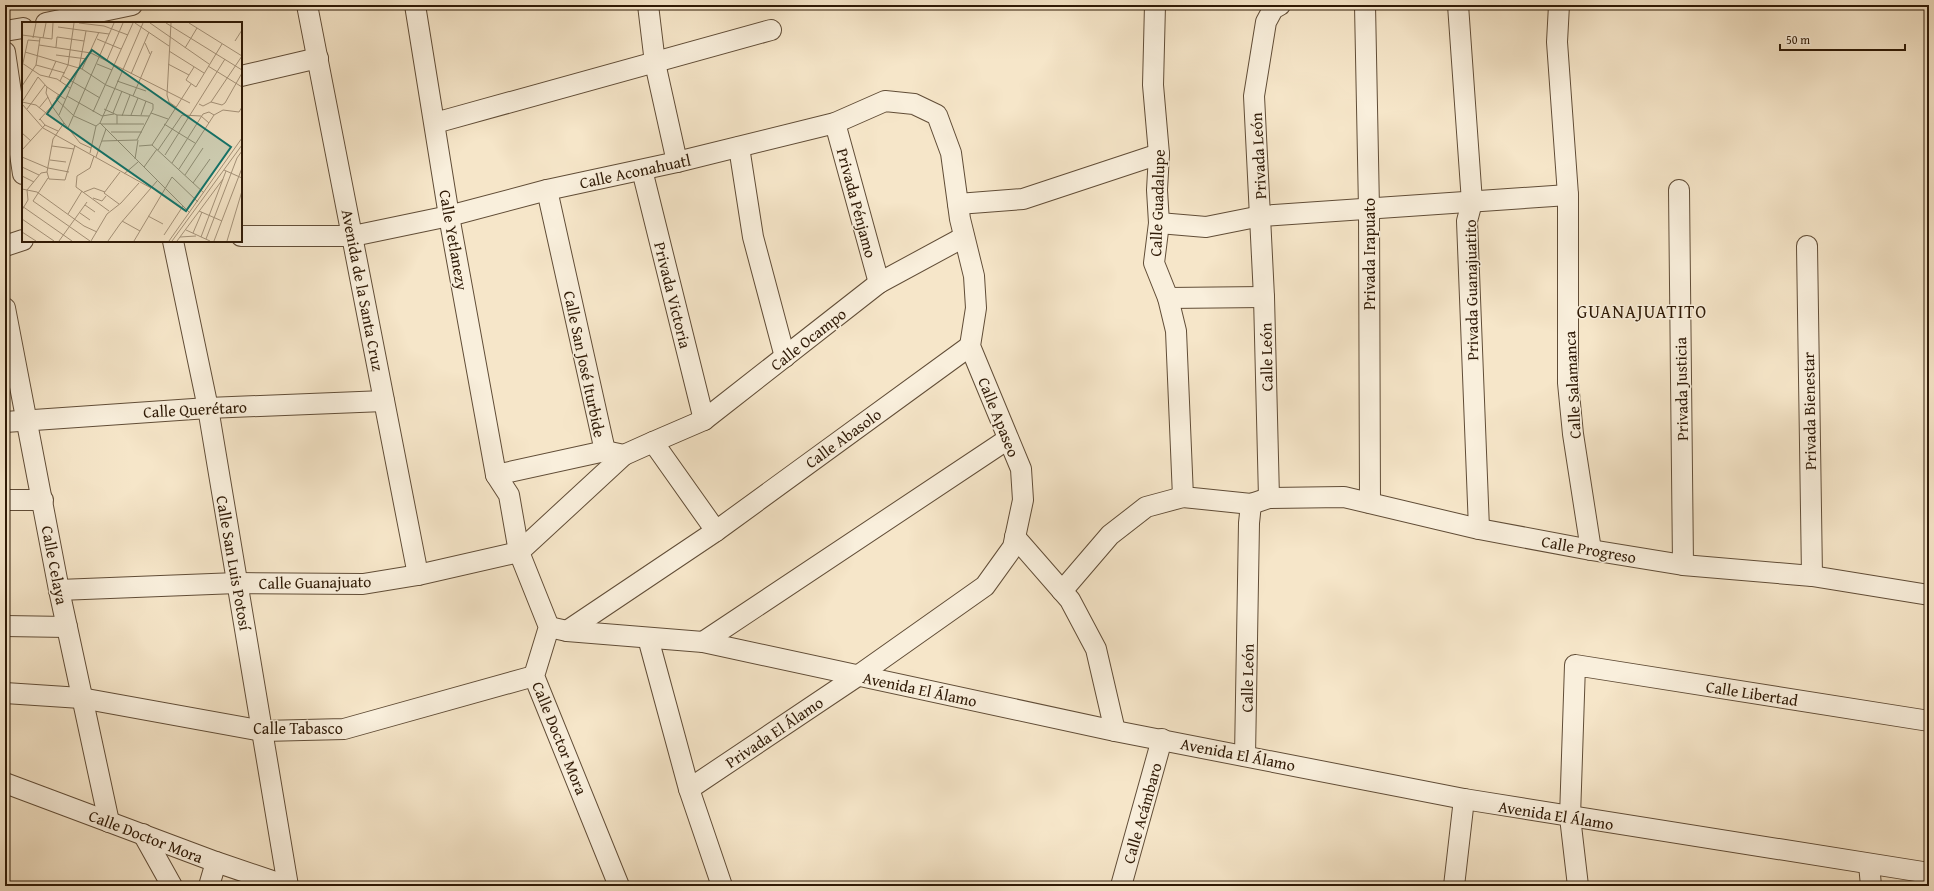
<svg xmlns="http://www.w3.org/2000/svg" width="1934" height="891" font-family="'Gentium Book Plus',serif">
<rect width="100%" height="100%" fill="#f6e6c9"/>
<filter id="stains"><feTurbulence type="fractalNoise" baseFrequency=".005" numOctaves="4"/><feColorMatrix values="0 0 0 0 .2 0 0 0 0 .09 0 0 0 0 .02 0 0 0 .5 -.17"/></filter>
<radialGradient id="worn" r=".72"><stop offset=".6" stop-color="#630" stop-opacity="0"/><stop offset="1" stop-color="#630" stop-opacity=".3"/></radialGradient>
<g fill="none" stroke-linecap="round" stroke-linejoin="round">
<!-- minor casing -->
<g stroke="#614d37" stroke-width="22">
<g id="minor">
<polyline points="307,5 418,575"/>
<polyline points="415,5 449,216 496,475 509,495 519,552 549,627 534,676 619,886"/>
<polyline points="648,5 655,63 677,162"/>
<polyline points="1155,5 1153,85 1159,154 1157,190 1159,223 1154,263 1168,298 1176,331 1183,497 1251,504 1269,498 1344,497 1479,529 1591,550 1683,565 1812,576 1929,595"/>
<polyline points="1365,5 1369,209 1370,503"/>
<polyline points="1458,5 1472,202 1467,221 1479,529"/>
<polyline points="1559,5 1557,42 1568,195 1568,383 1573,434 1591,550"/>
<polyline points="46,23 132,5"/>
<polyline points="5,31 23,28"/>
<polyline points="5,52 23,174"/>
<polyline points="241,76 318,58"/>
<polyline points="435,123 771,30"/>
<polyline points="835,123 879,283"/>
<polyline points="739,147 753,237 785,357"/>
<polyline points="642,170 704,420"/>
<polyline points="547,190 605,451"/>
<polyline points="1679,190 1683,565"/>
<polyline points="958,204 1023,199 1159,154"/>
<polyline points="1159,223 1206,227 1261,216 1568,195"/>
<polyline points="241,236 353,236 449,216 547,190 677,162 835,123 885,101 914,104 937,115 951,153 960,219 974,276 976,308 970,346 1021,469 1023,500 1013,547 985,586 859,675 689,789"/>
<polyline points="173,241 208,408 288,886"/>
<polyline points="5,246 23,240"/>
<polyline points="1807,246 1812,576"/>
<polyline points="1168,298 1264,297"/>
<polyline points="5,308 59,590 109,822"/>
<polyline points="5,422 208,408 384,401"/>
<polyline points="653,442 704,420 879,283 964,237"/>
<polyline points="496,475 605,451 624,455 653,442 716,531"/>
<polyline points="1269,498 1264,297 1254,96 1266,22 1273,9 1280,5"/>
<polyline points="5,500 43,500"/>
<polyline points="1015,537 1070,600 1096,649 1115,731"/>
<polyline points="59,590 237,583 363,584 418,575 519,552 624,455"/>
<polyline points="1062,591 1110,535 1146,507 1183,497"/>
<polyline points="5,626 67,627"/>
<polyline points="549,627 567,631 703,642 1115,731 1464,799 1929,873"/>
<polyline points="567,631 716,531 970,346"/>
<polyline points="648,638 689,789 722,886"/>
<polyline points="703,642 1008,439"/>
<polyline points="5,693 81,698 263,731 344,729 534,676"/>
<polyline points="1245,756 1249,523 1251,504"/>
<polyline points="5,783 216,862 287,886"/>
<polyline points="143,834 172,886"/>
<polyline points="1869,864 1871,886"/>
<polyline points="209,886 216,862"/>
<polyline points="1121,886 1162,739"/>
<polyline points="1454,886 1464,799"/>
<polyline points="1578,886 1570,817 1575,665 1929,721"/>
</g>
</g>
<!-- minor -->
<use href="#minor" stroke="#f9efdc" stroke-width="20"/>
</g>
<g text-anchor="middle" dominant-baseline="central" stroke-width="3" stroke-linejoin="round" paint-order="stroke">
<!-- street labels -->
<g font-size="16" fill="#2f1a06" stroke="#f9efdc">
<text transform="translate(1258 156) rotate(-93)">Privada León</text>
<text transform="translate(635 171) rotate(-12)">Calle Aconahuatl</text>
<text transform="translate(857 203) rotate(75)">Privada Pénjamo</text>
<text transform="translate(1157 203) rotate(-88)">Calle Guadalupe</text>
<text transform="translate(454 240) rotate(80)">Calle Yetlanezy</text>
<text transform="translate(1369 254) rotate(-90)">Privada Irapuato</text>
<text transform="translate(363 290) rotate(79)">Avenida de la Santa Cruz</text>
<text transform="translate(1471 290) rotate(-91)">Privada Guanajuatito</text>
<text transform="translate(673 295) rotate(76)">Privada Victoria</text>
<text transform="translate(808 339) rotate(-38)">Calle Ocampo</text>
<text transform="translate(1266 357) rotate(-91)">Calle León</text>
<text transform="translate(585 364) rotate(78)">Calle San José Iturbide</text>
<text transform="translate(1572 385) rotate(-93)">Calle Salamanca</text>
<text transform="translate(1681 389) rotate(-91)">Privada Justicia</text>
<text transform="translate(195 409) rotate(-3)">Calle Querétaro</text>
<text transform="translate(1809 411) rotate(-91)">Privada Bienestar</text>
<text transform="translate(999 417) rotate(68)">Calle Apaseo</text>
<text transform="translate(843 438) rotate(-36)">Calle Abasolo</text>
<text transform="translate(1589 549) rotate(10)">Calle Progreso</text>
<text transform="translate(234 563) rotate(80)">Calle San Luis Potosí</text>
<text transform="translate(55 565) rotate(79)">Calle Celaya</text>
<text transform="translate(315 582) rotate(-1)">Calle Guanajuato</text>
<text transform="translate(1247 678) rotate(-89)">Calle León</text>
<text transform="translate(920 689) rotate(12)">Avenida El Álamo</text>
<text transform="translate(1752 693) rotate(9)">Calle Libertad</text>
<text x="298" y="728">Calle Tabasco</text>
<text transform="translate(774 732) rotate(-34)">Privada El Álamo</text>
<text transform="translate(560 738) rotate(68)">Calle Doctor Mora</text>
<text transform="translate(1238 754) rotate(11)">Avenida El Álamo</text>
<text transform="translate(1142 813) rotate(-74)">Calle Acámbaro</text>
<text transform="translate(1556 815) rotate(9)">Avenida El Álamo</text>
<text transform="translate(146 836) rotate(21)">Calle Doctor Mora</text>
</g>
<!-- quarter labels -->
<g font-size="18" letter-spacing="1" fill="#2f1a06" stroke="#f9efdc">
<text x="1642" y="311">GUANAJUATITO</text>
</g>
</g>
<!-- overview -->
<g transform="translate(22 22)">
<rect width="220" height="220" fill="#f6e6c9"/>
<path fill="none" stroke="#a6947b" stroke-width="1" d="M57 1 82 4 106 13M113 1 147 24M128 1 187 42M144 1 220 48M149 1 145 73 147 80 154 85M167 1 220 34M36 5 87 12M0 13 30 17 31 1M11 16 14 1M21 16 24 1M75 17 99 27M213 19 220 8M123 21 128 32M17 23 69 31 168 81M34 25 35 15 62 19M163 26 175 6M147 29 182 51M3 30 60 47 84 63 131 82V87L115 118 80 119M34 33 65 37M85 38 101 1M0 41 18 53 35 57 48 66M1 41 6 18 18 19M75 42 90 48M146 42 167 53 172 45M14 43 43 51M186 44 220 65M60 47 77 10M109 52 127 10M167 53 164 58 174 65 200 22M41 54 78 76M16 55 25 65 43 77M27 55 34 39M38 59 46 43 52 1M95 59 124 69M169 62 130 123 182 171M0 64 14 43 18 16M25 65 24 71 30 84 42 101 58 121 69 126M37 72 34 77 52 94 74 104M45 74 80 94 92 92M111 74 130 29M0 80 16 55M0 80 14 83 24 91M189 80 220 34M0 82 21 106 129 166M177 82 181 84 189 80 200 83 203 81 220 51M17 86 26 75M5 87 23 63M82 87 95 93V102M71 90 111 1M91 91 100 69M129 91 146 97M37 93 57 46 64 9M95 93 127 94M109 93 116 76M119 93 124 79M100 94 108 73M18 97 23 103 36 109M17 98 30 84M78 101 168 191M79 102H122M142 102 173 121M46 106 92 1M89 110H120M0 111 9 119M30 124 52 127M117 124 130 123M0 128 23 103M136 128 160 93 179 94 187 101M68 131 74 104 78 101 121 1M143 133 203 37M72 134 68 146 55 154 54 165 87 189M0 135 26 146 47 150M74 135 84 107M113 137 116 118M28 138 44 140M150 141 181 92 187 90 192 93M0 145 17 153M122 145 135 127M157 147 192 93 201 88 217 90 220 85M202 148 220 156M25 150 27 157 43 158 53 123M102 152 116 140M163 153 181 126M0 154 12 160M26 156 11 179 68 219M171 161 188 137M0 167 15 170 62 204 75 210M62 170 72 166 83 170M71 176 80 179 84 174M97 182 82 171 98 150M63 183 73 190M0 184 50 219M0 188 6 178 5 168 19 151 25 150 31 117 42 101M177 189 200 199M58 191 68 198M46 192 60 169M126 194 141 202M0 197 32 219M100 199 118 209M164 208 188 219M0 210 14 219M171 211 180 190M142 213 161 184M158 215 174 214M179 215 204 149M184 217 215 136 220 129M37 219 65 180M69 219 85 192 99 181 117 161M86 219 98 202 135 159M112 219 150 155 176 180M147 219 220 116M150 219 220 123M155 219 201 157M192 219 220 146M205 219 220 169"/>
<path fill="#0f766e" fill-opacity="0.15" stroke="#0f766e" stroke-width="2" d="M70 28 209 125 164 189 25 92Z"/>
<rect width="220" height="220" fill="none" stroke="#2f1a06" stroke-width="2"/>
</g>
<!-- margin -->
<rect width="1934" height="891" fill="none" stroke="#f6e6c9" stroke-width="20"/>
<rect x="6" y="6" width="1922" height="879" fill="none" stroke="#2f1a06" stroke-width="2"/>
<rect x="10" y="10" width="1914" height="871" fill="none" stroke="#2f1a06"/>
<!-- scale -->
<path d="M1780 44v6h125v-6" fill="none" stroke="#2f1a06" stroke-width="2"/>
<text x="1786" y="44" font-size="12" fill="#2f1a06" stroke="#f9efdc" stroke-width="3" paint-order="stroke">50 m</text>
<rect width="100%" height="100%" filter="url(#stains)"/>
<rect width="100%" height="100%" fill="url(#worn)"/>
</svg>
